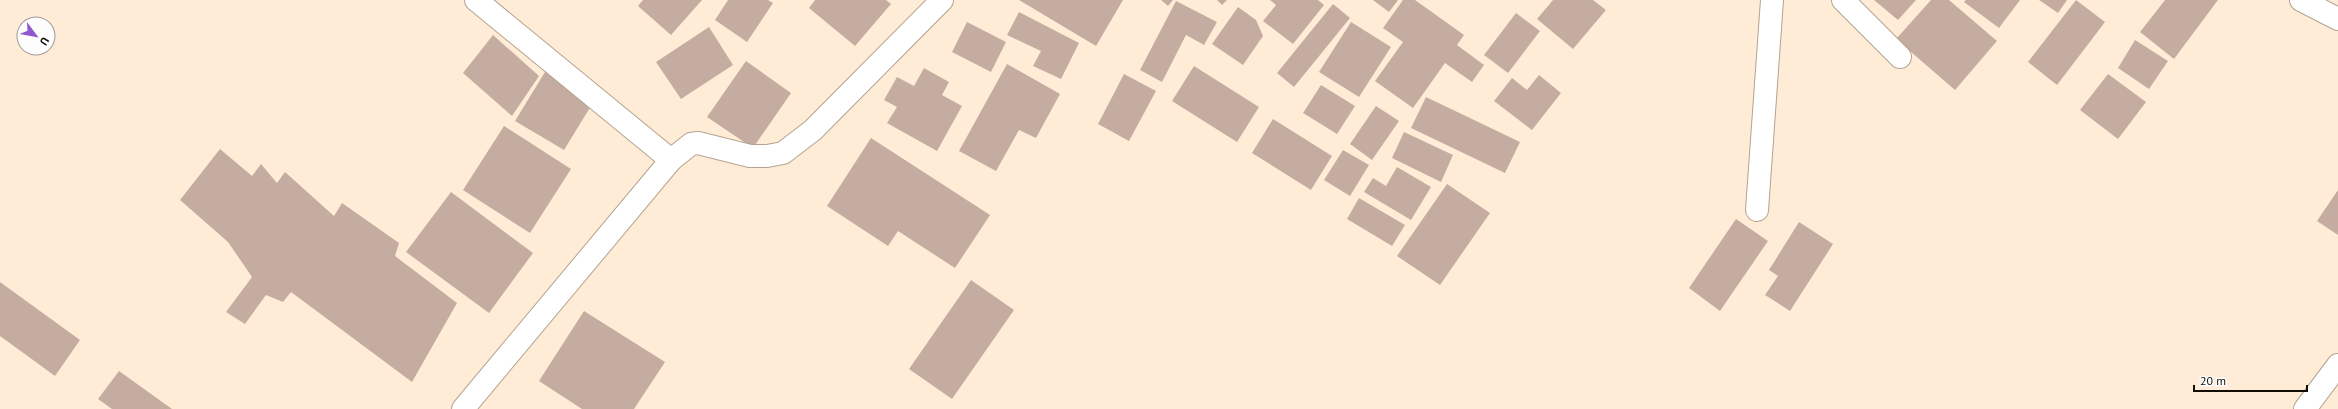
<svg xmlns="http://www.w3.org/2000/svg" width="2338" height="409" font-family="'PT Sans',sans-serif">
<rect width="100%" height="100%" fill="#ffecd7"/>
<!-- building -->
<g fill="#c5aca0">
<polygon points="643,0 702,0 671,35 638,6"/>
<polygon points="728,0 768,0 773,3 747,42 715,20"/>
<polygon points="815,0 886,0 891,4 855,46 809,8"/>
<polygon points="1019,0 1123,0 1096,46"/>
<polygon points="1161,0 1173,0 1168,6"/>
<polygon points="1217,0 1227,0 1222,5"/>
<polygon points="1270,0 1318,0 1324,5 1293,44 1263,21 1276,5"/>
<polygon points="1373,0 1398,0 1389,12"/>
<polygon points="1403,0 1415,0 1464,35 1457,45 1484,65 1472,82 1445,63 1413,108 1375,81 1403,42 1383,28"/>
<polygon points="1553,0 1593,0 1606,10 1573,49 1537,19"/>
<polygon points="1874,0 1916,0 1898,20"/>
<polygon points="1931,0 1949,0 1997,41 1955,90 1896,39"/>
<polygon points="1966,0 2020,0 1999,28 1964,2"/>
<polygon points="2039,0 2067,0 2058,13"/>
<polygon points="2076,0 2105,22 2057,85 2028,62"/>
<polygon points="2165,0 2218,0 2174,59 2140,32"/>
<polygon points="1176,1 1217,22 1204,45 1186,35 1162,82 1140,70"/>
<polygon points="1333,4 1350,18 1294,87 1277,73"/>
<polygon points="1238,7 1256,20 1263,36 1243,65 1212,44"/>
<polygon points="1019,12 1079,43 1061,79 1033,66 1041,51 1007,35"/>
<polygon points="1516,13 1540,31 1508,73 1484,55"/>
<polygon points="967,22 1006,42 991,72 952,52"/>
<polygon points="1351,22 1391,47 1359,97 1319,72"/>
<polygon points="709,27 733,65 681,99 656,62"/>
<polygon points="493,35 539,76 512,116 463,73"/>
<polygon points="2135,40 2168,61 2149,89 2118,68"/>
<polygon points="746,61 791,93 753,148 707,117"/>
<polygon points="1007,64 1060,94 1036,138 1019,130 996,171 959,151"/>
<polygon points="1194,66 1259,107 1237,142 1172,101"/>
<polygon points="924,68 949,82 942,95 962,106 937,151 887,123 897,107 884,100 897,77 914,86"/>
<polygon points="545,72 594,101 564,150 515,121"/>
<polygon points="1124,74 1156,91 1129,141 1098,124"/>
<polygon points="2108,74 2146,102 2118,139 2080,110"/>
<polygon points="1539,75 1561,93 1532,130 1494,101 1512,78 1527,90"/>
<polygon points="1321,85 1355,106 1337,134 1303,113"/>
<polygon points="1426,97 1520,142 1505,173 1411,128"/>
<polygon points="1376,106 1399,121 1372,160 1350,144"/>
<polygon points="1273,119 1332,156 1311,190 1252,153"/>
<polygon points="504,126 571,169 530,233 463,190"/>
<polygon points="1404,132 1453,155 1441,182 1392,158"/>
<polygon points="871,138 990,215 955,268 898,231 888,246 827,206"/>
<polygon points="220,149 252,176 261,164 277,183 285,172 334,216 342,203 399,243 395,256 457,303 412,382 291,292 283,302 266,295 245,324 226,312 252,277 228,242 180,200"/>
<polygon points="1343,150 1369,165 1350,196 1324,180"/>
<polygon points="1397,167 1431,187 1411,220 1364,192 1373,178 1386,186"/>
<polygon points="1447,184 1490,213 1440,285 1397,256"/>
<polygon points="2338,190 2338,235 2317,221"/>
<polygon points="451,192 533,253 489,313 406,252"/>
<polygon points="1359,198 1405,225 1392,246 1347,219"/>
<polygon points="1736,219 1768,241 1720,311 1689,288"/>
<polygon points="1799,222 1833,244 1790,311 1765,295 1778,276 1769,270"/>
<polygon points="971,280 1014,310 952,399 909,369"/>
<polygon points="0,282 80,340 55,376 0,336"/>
<polygon points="584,311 665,362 634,409 582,409 539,381"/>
<polygon points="119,371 172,409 112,409 98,399"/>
</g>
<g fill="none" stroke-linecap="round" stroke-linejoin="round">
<!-- lane casing -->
<g stroke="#b5a38f" stroke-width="24">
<polyline id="lane" points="1757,210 1772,0"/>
</g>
<!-- street casing -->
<g stroke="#b5a38f" stroke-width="24">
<g id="street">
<polyline points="476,0 671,160"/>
<polyline points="1843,0 1900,57"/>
<polyline points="2301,0 2338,19"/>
<polyline points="463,409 671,160 691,144 698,143 750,156 767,156 783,153 813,130 942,0"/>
<polyline points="2305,409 2338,365"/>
</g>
</g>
<!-- lane -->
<use href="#lane" stroke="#fff" stroke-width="22"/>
<!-- street -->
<use href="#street" stroke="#fff" stroke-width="22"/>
</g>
<!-- north arrow -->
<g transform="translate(36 36) rotate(122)"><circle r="19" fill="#fdfdfd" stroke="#9f9d9a"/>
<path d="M0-3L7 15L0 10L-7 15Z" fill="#9157ce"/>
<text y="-6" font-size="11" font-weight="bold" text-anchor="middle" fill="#120c06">U</text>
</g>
<!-- scale -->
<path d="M2194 385v6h113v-6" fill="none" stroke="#120c06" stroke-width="2"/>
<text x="2200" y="385" font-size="12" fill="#120c06" stroke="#fdfdfd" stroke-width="3" paint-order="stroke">20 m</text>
</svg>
